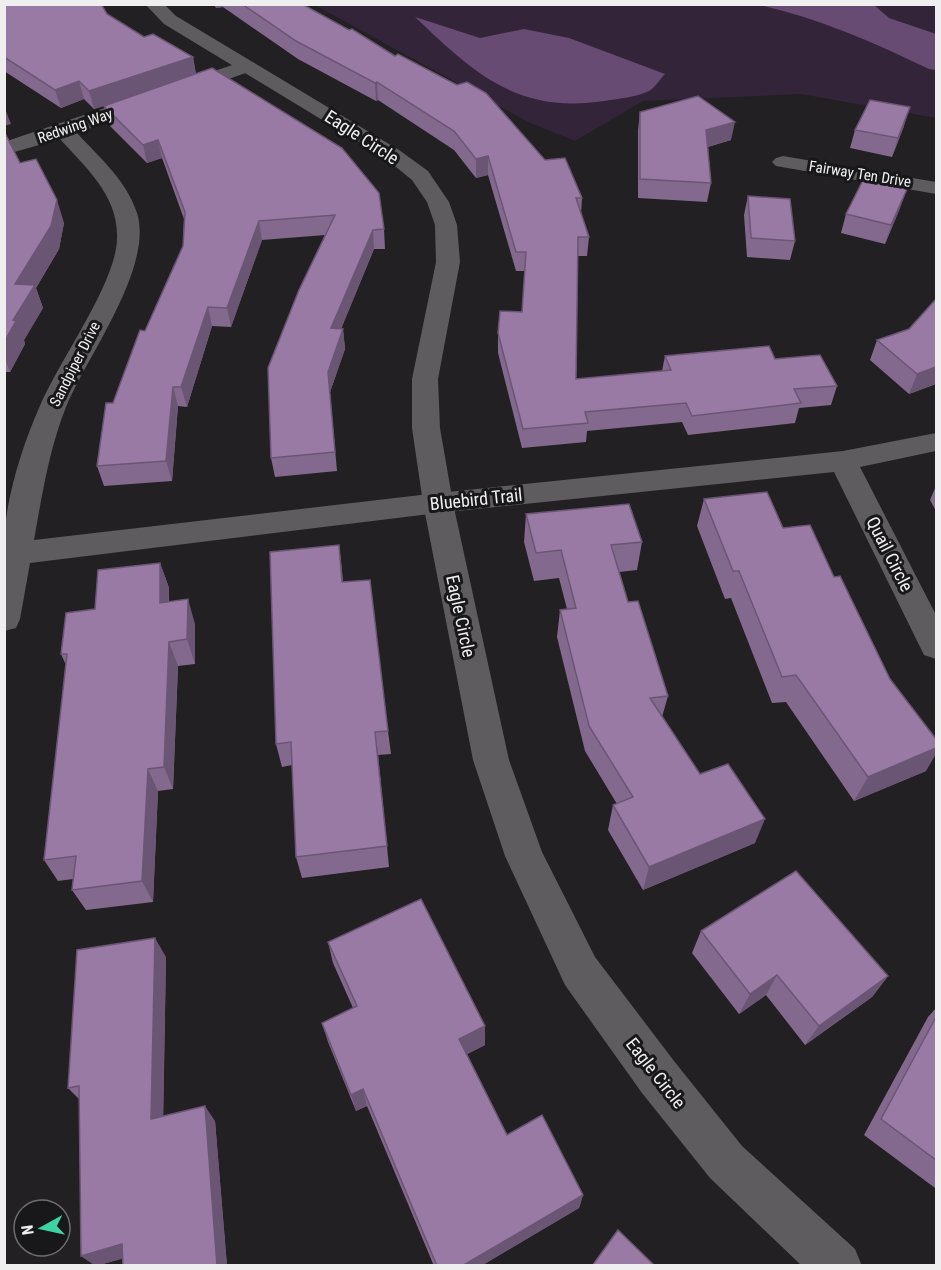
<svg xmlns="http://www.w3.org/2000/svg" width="941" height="1270" font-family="'Roboto Condensed',sans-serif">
<rect width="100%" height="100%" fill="#222022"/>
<!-- green -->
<polygon fill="#34243a" points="315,5 936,5 936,118 801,94 643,101 575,141 528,122"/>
<!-- water -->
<g fill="#684b73">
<path d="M760 5H874L889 18 936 34V70L929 69C875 43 818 18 760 5Z"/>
<path d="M415 17 480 38 524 29 569 38 665 74C660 79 655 88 649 91 638 97 616 99 604 101 517 114 474 73 415 17Z"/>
</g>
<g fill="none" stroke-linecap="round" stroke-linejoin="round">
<!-- street -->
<g fill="#5e5c5e" fill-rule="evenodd">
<path d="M247 60 256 66 254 70 77 133C100 158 126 180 137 213 154 267 87 356 66 407 49 450 42 495 34 540L438 493 843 451 936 433V451L860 467 936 615V659L924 655 834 472 438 513 30 563 20 619 16 628 4 631C4 600 2 567 4 535 8 492 22 447 39 408 58 362 116 284 117 239 119 196 86 168 60 139L4 155V142Z"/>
<polygon points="783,156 936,182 936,194 776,166 772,162 776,158"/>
</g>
<!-- secondary -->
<polygon fill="#5e5c5e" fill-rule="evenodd" points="145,4 164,4 176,16 399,150 428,171 449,202 457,225 460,262 438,379 440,428 453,503 509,760 542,852 595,957 674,1061 742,1146 855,1249 862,1266 802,1266 710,1178 642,1093 565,985 505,856 473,760 423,503 412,428 412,379 436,262 435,225 427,202 412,180 385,158 164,24"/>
</g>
<!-- wall -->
<g fill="#84698e">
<polygon points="4,4 107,14 144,37 193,57 196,74 384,229 385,249 374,249 341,329 343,329 345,349 330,392 337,471 275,477 271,458 325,235 262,240 231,327 212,326 187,407 178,406 172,481 104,486 97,466 113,403 183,246 184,219 162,158 147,163 108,124 104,106 94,109 84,99 61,108 4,71"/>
<polygon points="214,4 302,4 545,160 582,198 581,214 589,237 587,256 578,256 576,379 662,371 665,356 775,359 837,386 831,405 799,408 795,423 688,435 682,422 587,431 586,442 522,448 498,353 498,333 522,312 525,271 516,271 488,175 476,178 454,150 378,100 376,101 298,59 223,7 216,8"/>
<polygon points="640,112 731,140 708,147 711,183 707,202 638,198 638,130"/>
<polygon points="904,126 892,157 850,148 855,130"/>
<polygon points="5,133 20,163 64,223 59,249 36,288 43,308 24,340 25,344 10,372 4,372"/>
<polygon points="748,196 795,241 790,260 747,257 744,215"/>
<polygon points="900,208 885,244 841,233 846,214"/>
<polygon points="936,299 936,384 909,394 870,360 877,340 909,329"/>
<polygon points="936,486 936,511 930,500"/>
<polygon points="704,499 783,528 926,771 854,801 786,702 772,703 731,598 725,599 697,526"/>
<polygon points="526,514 642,542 637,570 619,572 628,602 668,696 662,717 700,774 755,843 643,890 608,830 613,805 617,804 585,751 557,637 560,610 567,609 559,578 534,581 524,542"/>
<polygon points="339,545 343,582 388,731 391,754 378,755 389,867 302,878 296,857 292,765 282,767 276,744"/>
<polygon points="160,563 169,588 169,602 195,624 195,664 178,666 173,789 158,791 153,902 86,910 72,890 73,879 58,881 44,860 66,665 61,654 95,609"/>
<polygon points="701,931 888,976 872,997 805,1045 766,995 739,1014 692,953"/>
<polygon points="328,942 485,1045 467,1054 507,1135 583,1195 579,1208 481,1266 434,1266 367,1106 356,1111 328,1042 322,1023 353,1008 333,963"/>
<polygon points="166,957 163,1116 215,1121 227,1266 123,1266 123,1258 96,1266 81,1256 80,1100 68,1088"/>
<polygon points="936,1008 936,1187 935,1188 864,1135 928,1017"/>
</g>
<!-- shaded-wall -->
<g fill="#6b5574">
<polygon points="215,4 223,4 223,7 216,8"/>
<polygon points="193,57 196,75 94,109 89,91"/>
<polygon points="79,81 84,99 61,108 55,90"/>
<polygon points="377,82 378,100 376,101 375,83"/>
<polygon points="4,106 11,124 4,126"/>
<polygon points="910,107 904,126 892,157 898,138"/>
<polygon points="735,122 731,140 703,148 706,130"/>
<polygon points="158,140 162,158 147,163 143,145"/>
<polygon points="488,156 488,175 476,178 476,159"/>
<polygon points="907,189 900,208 885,244 891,225"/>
<polygon points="57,200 64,223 59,249 36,288 43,308 24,340 25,344 10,372 4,357 4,342 13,320 15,284"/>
<polygon points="259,221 262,240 231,327 227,308"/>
<polygon points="373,230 374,249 333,348 331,328"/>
<polygon points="208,307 212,326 187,407 181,387"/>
<polygon points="343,329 345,349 330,392 337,471 328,372"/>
<polygon points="936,367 936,384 909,394 917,374"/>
<polygon points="173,387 178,406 172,481 166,461"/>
<polygon points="339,545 342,570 345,607 342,582"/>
<polygon points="160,563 169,588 168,627 160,603"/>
<polygon points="188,599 195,624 195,664 187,639"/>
<polygon points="169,642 178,666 173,789 164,767"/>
<polygon points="375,732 378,755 389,867 387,846"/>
<polygon points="936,748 936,754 926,771 854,801 868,777"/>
<polygon points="148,769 158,791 153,902 142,881"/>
<polygon points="765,819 755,843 643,890 649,867"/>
<polygon points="155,938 166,957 163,1134 151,1119"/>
<polygon points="777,975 766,995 739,1014 750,994"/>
<polygon points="888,976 872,997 805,1045 819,1026"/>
<polygon points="485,1026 485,1045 460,1058 459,1039"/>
<polygon points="363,1089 367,1106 356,1111 351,1095"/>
<polygon points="205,1106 215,1121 227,1266 217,1266"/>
<polygon points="583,1195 579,1208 481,1266 462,1266"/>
<polygon points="122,1244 136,1255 96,1266 81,1256"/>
</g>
<!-- building -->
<g fill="#997aa5" stroke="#6b5574" stroke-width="1.5">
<polygon points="4,4 101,4 107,14 144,37 153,34 193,57 89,91 79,81 55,90 4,57"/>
<polygon points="242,4 302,4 349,30 352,29 395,56 398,54 457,85 467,82 486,93 545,160 565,158 582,198 576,198 589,237 578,237 576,379 671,370 665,356 769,346 775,359 820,355 837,386 794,389 801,403 692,416 686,403 585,412 588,423 523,429 498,333 500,311 522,312 526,252 516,252 488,156 476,159 454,131 377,82 375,83 296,41"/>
<polygon points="212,68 342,148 379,193 384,229 373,230 331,328 343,329 328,372 335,452 271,458 268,368 299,290 335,215 259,221 227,308 208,307 181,387 173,387 166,461 97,466 106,403 113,403 140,330 145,331 183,246 185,212 158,140 143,145 104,106"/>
<polygon points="698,96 735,122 706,130 711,183 640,179 640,112"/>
<polygon points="870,100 910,107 898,138 855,130"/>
<polygon points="5,133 20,163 36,159 57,200 51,226 15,284 35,285 13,320 16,321 4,342"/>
<polygon points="863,180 907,189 891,225 846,214"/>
<polygon points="748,196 790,199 795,241 751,238"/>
<polygon points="936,299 936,367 917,374 877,340 909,329"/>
<polygon points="767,492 783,528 810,525 834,577 840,576 890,679 936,739 936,748 868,777 796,675 782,677 739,571 733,571 704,499"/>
<polygon points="629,504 642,542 611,545 628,602 638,601 668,696 650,698 700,774 728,764 765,819 649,867 613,805 633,797 589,726 560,610 576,608 561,550 536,553 526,514"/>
<polygon points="339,545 342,582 370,580 388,731 375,732 387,846 296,857 291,742 276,744 270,552"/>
<polygon points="160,563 160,603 188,599 187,639 169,642 164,767 148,769 142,881 72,890 76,856 44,860 67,654 61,654 66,613 95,609 98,570"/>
<polygon points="796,871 888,976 819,1026 777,975 750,994 701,931"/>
<polygon points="421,899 485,1026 459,1039 507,1135 542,1115 583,1195 462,1266 437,1266 363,1089 351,1095 322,1023 357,1006 328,942"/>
<polygon points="155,938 151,1119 205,1106 217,1266 123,1266 122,1244 81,1256 79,1086 68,1088 77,950"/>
<polygon points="936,1017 936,1160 881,1119"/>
<polygon points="618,1230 655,1266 592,1266"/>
</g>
<g text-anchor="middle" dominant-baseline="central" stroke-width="6" stroke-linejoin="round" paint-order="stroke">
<!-- far-street labels -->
<g font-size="15" fill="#f0eff0" stroke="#181719">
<text transform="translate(75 126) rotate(-19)">Redwing Way</text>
<text transform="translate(860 174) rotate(9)">Fairway Ten Drive</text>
<text transform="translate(75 364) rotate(-63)">Sandpiper Drive</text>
</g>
<!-- street labels -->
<g font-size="18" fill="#f0eff0" stroke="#181719">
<text transform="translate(362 137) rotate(33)">Eagle Circle</text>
<text transform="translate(476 499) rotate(-6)">Bluebird Trail</text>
<text transform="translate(890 554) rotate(63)">Quail Circle</text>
<text transform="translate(461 616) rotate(78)">Eagle Circle</text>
<text transform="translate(656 1073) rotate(52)">Eagle Circle</text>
</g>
</g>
<!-- border -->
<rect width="941" height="1270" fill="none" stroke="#f0eff0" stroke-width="12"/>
<!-- north arrow -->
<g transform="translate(42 1228) rotate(262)"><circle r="28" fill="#181719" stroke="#6e6d6f" stroke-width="1.5"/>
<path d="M0-4.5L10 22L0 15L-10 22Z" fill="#3dd4a3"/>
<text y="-9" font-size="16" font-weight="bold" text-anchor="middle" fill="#f0eff0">N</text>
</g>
</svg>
